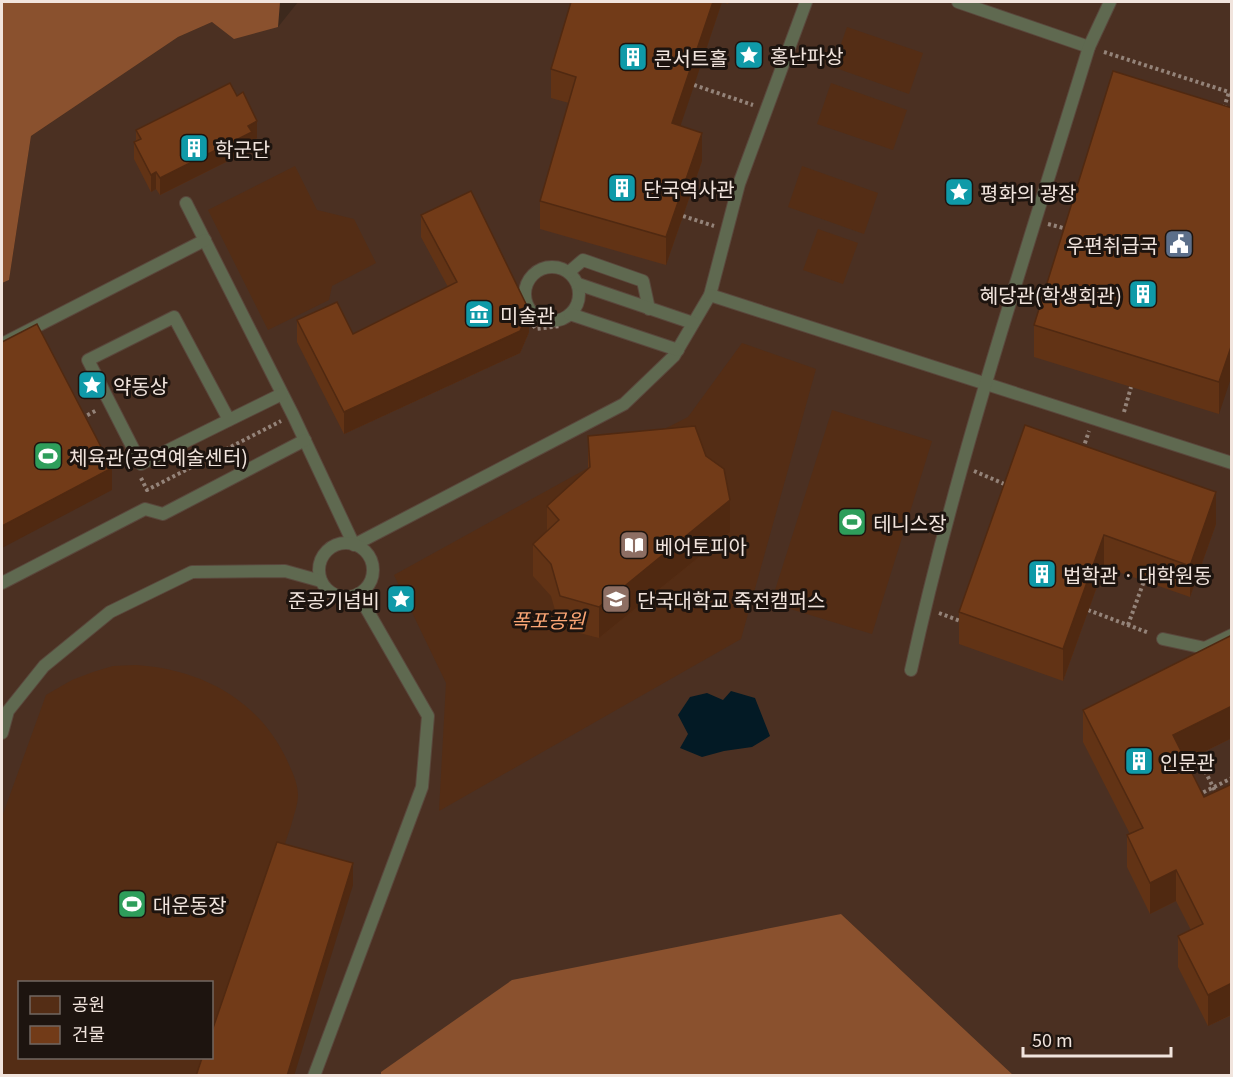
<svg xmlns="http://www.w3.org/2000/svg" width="1233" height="1077" font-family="Georgia,'Noto Sans KR',serif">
<rect width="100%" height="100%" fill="#3d291d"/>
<!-- built -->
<path fill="#4b3022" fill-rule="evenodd" d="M298 2H1231V1075H1013L841 914 381 1072V1075L2 1076V283L9 280 31 136 178 37 212 22 278 27ZM20 982H212V1058H20Z"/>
<!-- green -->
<g fill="#542d15">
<polygon points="847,27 923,53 909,94 833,67"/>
<polygon points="831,83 907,110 893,150 817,124"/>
<polygon points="295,166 317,210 354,219 376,263 332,286 329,300 268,330 208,210"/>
<polygon points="802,166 878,193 864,234 788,207"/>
<polygon points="818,229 858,243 843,284 803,270"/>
<polygon points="742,343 816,369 741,639 439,811 446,683 394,575 588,468 688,417"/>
<polygon points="832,410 932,441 872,634 771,603"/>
<path d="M136 665C199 669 256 698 285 756 290 767 298 782 298 795 298 805 293 817 291 826L212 1053V982H20V1058H210L204 1075H2V817L46 695 72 680 93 672 113 666Z"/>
</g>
<!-- forest -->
<g fill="#8a512e">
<polygon points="2,2 280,2 278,27 234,39 212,22 178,37 31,136 9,280 2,283"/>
<polygon points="841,914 1013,1075 381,1075 381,1072 512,980"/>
</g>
<!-- water -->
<polygon fill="#031a25" points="731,691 755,698 770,736 752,747 724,751 702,757 680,748 688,734 678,715 690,697 707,693 723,700"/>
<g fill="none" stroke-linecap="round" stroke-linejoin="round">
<!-- service casing -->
<g stroke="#5a473c" stroke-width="14">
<g id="service">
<polyline points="958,2 1089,47"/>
<polyline points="186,203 293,415 354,545 624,404 674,356 710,295 739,184 806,2"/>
<circle cx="552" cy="294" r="27"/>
<polyline points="569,272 583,260 643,281 649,309"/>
<polyline points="578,284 693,323"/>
<polyline points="710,295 1232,463"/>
<polyline points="570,314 678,350"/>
<polyline points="2,344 205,240"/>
<path d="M229 420 174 317 88 360 141 464C188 440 235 417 282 394"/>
<circle cx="346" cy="570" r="27"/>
<polyline points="2,583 145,509 163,514 305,440"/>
<polyline points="1163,639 1205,648 1232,635"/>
<path d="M911 670C957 459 1026 253 1089 47L1110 2"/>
<polyline points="2,733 8,711 44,666 110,612 192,572 285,571 321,581"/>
<polyline points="314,1076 422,787 428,716 358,594"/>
</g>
</g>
<!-- path -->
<g stroke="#948379" stroke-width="4" stroke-dasharray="3 3" stroke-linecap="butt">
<polyline points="1104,52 1232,93"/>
<polyline points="694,85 753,105"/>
<polyline points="1224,108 1229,92"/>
<polyline points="683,216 714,226"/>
<polyline points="1048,224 1067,229"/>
<polyline points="526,316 536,329 560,326"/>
<polyline points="1124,412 1131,387"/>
<polyline points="82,418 97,410"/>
<polyline points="1083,449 1089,431"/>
<polyline points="974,471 1009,486"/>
<polyline points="141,478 147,490 281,421"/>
<polyline points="1088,610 1149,633"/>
<polyline points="939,613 963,622"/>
<polyline points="1128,625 1144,581"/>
<polyline points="1197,755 1217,795"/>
<polyline points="1198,795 1232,778"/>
</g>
<!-- service -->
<use href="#service" stroke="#5f6950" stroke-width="12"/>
</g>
<!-- wall -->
<g fill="#623315">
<polygon points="571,2 729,2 728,4 722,2 680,126 702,161 666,265 540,229 540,201 569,103 551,98 551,69"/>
<polygon points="1232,108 1219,414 1034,357 1034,325"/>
<polygon points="136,130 257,138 252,141 252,149 160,195 156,189 151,192 134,159 134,142 136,140"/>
<polygon points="421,215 529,332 520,353 344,434 297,342 297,320 353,334 448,287 421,237"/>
<polygon points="1025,425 1216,524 1190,597 1104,567 1063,681 959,644 959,612"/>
<polygon points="588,436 730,532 599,638 560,628 551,596 533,576 533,544 547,532 547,506 588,469"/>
<polygon points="1232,635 1232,738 1186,761 1204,797 1232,784 1232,1015 1208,1026 1178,967 1178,936 1191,930 1176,901 1150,914 1127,867 1127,835 1130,834 1083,742 1083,710"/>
</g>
<!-- shaded-wall -->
<g fill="#502911">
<polygon points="713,2 722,2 672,151 672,123"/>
<polygon points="257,121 257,138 252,141 252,149 160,195 160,178"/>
<polygon points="702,133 702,161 666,265 666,237"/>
<polygon points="156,172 156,189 151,192 151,175"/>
<polygon points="529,310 529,332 520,353 344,434 344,412"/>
<polygon points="1232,344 1232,375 1219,414 1219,382"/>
<polygon points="112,468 112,490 2,548 2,526"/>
<polygon points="1216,492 1216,524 1190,597 1190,566"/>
<polygon points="730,500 730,532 599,638 599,607"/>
<polygon points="1104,535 1104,567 1063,681 1063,649"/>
<polygon points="1232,706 1232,738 1173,767 1173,735"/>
<polygon points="353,863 353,885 294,1076 287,1076"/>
<polygon points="1176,870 1176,901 1150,914 1150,883"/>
<polygon points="1231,983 1231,1015 1208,1026 1208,995"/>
</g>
<!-- building -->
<g fill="#723b18" stroke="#502911" stroke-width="1.5">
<polygon points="571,2 713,2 672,123 702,133 666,237 540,201 576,77 551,69"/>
<polygon points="1113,71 1232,108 1232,344 1219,382 1034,325"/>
<polygon points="230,83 237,96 243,92 257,121 248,126 252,132 160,178 156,172 151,175 134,142 141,139 136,130"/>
<polygon points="471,191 529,310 520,331 344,412 297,320 337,302 353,334 457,282 421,215"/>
<polygon points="37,324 112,468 2,526 2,342"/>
<polygon points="1025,425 1216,492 1190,566 1104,535 1063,649 959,612"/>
<polygon points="695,426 706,456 724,469 730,500 599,607 560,596 551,564 533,544 559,520 547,506 590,467 588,436"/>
<polygon points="1232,635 1232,706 1173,735 1204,797 1232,784 1232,983 1208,995 1178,936 1203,924 1176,870 1150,883 1127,835 1143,828 1083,710"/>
<polygon points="277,842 353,863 287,1076 196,1076 202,1058 212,1058 212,1031"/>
</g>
<!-- icons -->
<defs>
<g id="sight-square" transform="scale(1.5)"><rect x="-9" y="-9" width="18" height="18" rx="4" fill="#0f9aa8" stroke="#1d140f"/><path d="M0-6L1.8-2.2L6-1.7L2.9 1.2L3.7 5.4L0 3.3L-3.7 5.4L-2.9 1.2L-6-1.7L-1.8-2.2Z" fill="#fff"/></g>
<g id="building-square" transform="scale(1.5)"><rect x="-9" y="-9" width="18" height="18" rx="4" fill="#0f9aa8" stroke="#1d140f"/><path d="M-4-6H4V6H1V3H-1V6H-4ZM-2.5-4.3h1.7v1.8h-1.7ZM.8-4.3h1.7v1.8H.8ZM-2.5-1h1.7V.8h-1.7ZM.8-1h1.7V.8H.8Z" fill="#fff"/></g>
<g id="civic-square" transform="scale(1.5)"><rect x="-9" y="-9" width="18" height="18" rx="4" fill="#5c6f8a" stroke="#1d140f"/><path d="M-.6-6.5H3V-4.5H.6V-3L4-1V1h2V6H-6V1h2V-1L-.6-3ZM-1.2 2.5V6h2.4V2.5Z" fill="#fff"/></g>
<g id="museum-square" transform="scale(1.5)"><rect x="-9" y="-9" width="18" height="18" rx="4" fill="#0f9aa8" stroke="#1d140f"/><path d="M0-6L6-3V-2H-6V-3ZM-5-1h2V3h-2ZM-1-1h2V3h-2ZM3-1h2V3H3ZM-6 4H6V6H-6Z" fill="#fff"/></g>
<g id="stadium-square" transform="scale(1.5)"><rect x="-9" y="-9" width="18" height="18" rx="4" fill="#2e9e5b" stroke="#1d140f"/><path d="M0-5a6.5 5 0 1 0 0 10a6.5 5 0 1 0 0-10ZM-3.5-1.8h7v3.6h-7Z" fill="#fff"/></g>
<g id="library-square" transform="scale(1.5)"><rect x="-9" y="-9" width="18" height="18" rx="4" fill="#8d6e63" stroke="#1d140f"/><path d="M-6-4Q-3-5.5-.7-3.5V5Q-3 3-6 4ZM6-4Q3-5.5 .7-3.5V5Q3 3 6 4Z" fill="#fff"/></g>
<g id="university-square" transform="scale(1.5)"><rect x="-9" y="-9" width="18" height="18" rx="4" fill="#8d6e63" stroke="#1d140f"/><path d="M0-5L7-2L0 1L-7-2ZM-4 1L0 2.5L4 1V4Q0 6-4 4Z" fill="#fff"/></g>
</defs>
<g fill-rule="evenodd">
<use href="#sight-square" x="749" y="55"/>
<use href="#building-square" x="633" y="57"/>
<use href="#building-square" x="194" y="148"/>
<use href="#building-square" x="622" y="188"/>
<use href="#sight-square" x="959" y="192"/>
<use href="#civic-square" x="1179" y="244"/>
<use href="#building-square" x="1143" y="294"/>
<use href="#museum-square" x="479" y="314"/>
<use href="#sight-square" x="92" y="385"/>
<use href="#stadium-square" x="48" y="456"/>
<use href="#stadium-square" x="852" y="522"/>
<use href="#library-square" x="634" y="545"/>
<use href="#building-square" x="1042" y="574"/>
<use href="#sight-square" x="401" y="599"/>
<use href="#university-square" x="616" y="599"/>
<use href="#building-square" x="1139" y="761"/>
<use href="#stadium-square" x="132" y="904"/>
</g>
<g text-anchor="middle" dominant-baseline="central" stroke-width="6" stroke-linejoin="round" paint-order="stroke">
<!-- poi labels -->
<g font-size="20" fill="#f1e4dd" stroke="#1d140f" text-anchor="start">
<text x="770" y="55">홍난파상</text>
<text x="654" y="57">콘서트홀</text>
<text x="215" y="148">학군단</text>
<text x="643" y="188">단국역사관</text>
<text x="980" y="192">평화의 광장</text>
<text x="1158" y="244" text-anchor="end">우편취급국</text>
<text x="1122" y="294" text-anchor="end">혜당관(학생회관)</text>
<text x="500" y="314">미술관</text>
<text x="113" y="385">약동상</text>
<text x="69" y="456">체육관(공연예술센터)</text>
<text x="873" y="522">테니스장</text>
<text x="655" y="545">베어토피아</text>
<text x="1063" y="574">법학관 · 대학원동</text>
<text x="380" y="599" text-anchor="end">준공기념비</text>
<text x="637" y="599">단국대학교 죽전캠퍼스</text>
<text x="1160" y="761">인문관</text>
<text x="153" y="904">대운동장</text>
</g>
<!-- park labels -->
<g font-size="20" font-style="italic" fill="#fca675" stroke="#1d140f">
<text x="548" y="619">폭포공원</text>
</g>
</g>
<!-- border -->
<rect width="1233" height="1077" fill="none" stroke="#f1e4dd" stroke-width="6"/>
<!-- legend -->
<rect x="18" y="981" width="195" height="78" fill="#1d140f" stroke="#726761" stroke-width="1.5"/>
<rect x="30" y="996" width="30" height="18" fill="#542d15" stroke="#726761" stroke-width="1.5"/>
<text x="72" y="1011" font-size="18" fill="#f1e4dd">공원</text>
<rect x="30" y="1026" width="30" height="18" fill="#723b18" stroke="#726761" stroke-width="1.5"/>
<text x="72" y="1041" font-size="18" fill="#f1e4dd">건물</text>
<!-- scale -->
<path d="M1023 1047v9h148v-9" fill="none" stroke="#f1e4dd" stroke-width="3"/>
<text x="1032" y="1047" font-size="18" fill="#f1e4dd" stroke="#1d140f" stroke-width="4.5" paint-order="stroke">50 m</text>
</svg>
